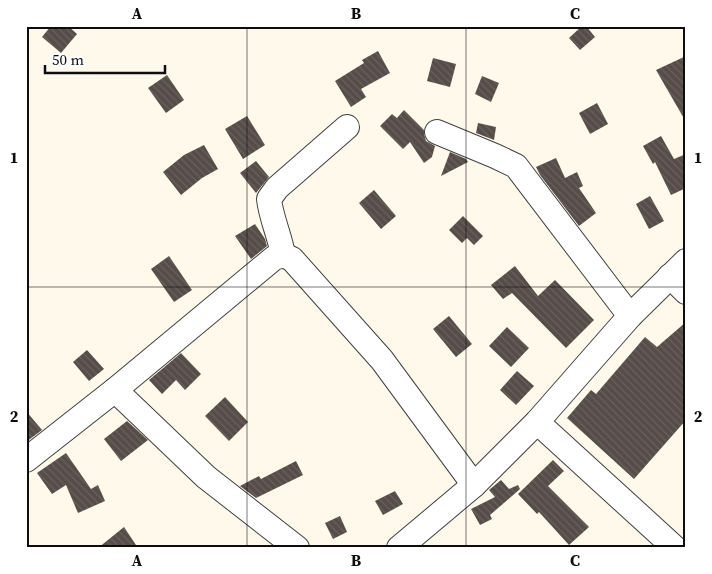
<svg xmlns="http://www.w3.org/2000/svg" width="712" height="574" font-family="'Source Serif 4',serif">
<defs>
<pattern id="building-back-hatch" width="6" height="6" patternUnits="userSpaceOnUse" patternTransform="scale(1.25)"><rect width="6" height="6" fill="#564c48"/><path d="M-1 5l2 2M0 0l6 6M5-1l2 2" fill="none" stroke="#69615e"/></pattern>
</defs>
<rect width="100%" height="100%" fill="#fff9ec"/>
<!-- building -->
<g fill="url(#building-back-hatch)">
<polygon points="51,26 68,26 77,34 61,53 42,37"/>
<polygon points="582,26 586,26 595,37 580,50 569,38"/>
<polygon points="378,51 390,73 361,89 366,97 351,107 335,81 364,63 362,60"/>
<polygon points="686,56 686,122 656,70"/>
<polygon points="433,58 456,64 450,87 427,81"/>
<polygon points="167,75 184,100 166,113 148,88"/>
<polygon points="482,76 499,83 491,102 475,94"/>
<polygon points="597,103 608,124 590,134 579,113"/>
<polygon points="404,110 424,130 424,134 426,141 435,146 432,157 424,163 410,142 403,149 380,126 392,114 397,118"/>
<polygon points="247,116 265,145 243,159 225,129"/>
<polygon points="478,123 496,127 494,140 476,133"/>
<polygon points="661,136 674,159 686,154 686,188 671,195 655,162 653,164 643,146"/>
<polygon points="204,145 218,169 202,178 181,195 163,172 184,155"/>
<polygon points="450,152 466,159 468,162 441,176"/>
<polygon points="556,158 565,178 577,172 583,186 579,188 596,213 579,226 540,175 536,167"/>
<polygon points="256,161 269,177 256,193 240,173"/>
<polygon points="374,190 396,216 381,229 359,203"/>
<polygon points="650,196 664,221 649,229 636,204"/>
<polygon points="463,216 483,236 474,245 467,238 462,243 449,230"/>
<polygon points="255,224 265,239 267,246 251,259 235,236"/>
<polygon points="169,256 192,290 174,302 151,269"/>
<polygon points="515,266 538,296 555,280 594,320 566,348 512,293 503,299 491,285"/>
<polygon points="449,316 472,344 456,357 433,329"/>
<polygon points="686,322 686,420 634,479 567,418 591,390 596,394 645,337 657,347"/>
<polygon points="507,327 529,348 511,367 489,346"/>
<polygon points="87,350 104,369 89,381 73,362"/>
<polygon points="181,353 201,374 185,390 176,380 162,394 149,380"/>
<polygon points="517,371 534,386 516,405 500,390"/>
<polygon points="225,397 248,422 229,441 205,416"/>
<polygon points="26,411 42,430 26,442"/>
<polygon points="127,421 148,440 121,461 104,439"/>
<polygon points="66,453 91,489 98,485 105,501 78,513 66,485 52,494 37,473"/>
<polygon points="553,460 564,471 548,486 589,527 569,545 539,512 537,514 518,494"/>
<polygon points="296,461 303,475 256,498 240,486 259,476 261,479"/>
<polygon points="501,480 509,489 518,485 520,489 490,515 492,519 480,525 471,509 495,497 489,490"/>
<polygon points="395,491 403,504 383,515 375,501"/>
<polygon points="340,516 347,532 333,539 325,523"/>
<polygon points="124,527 138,548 98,548"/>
</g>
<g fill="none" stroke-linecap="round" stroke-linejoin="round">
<!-- minor casing -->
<g stroke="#404040" stroke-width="26">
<g id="minor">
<polyline points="437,132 495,156 516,166 630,316"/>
<path d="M283 255C280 236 271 218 269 199L277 188 347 127"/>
<polyline points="670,276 686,292"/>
<polyline points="115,390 206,477 297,548"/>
<polyline points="537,422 675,548"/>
<polyline points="26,460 115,390 274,258 283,255 292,259 382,360 474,485"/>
<polyline points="399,548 474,485 537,422 630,316 686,261"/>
</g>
</g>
<!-- minor -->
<use href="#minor" stroke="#fff" stroke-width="24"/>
</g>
<!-- grid -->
<path fill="none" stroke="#0d0d0d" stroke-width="1" stroke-opacity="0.55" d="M247 26V548M466 26V548M26 287H686"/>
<!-- border -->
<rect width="712" height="574" fill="none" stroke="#ffffff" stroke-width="55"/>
<!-- scale -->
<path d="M45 65v8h120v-8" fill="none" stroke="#0d0d0d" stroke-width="2.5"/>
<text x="52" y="65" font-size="15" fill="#0d0d0d" stroke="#ffffff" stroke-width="4" paint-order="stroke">50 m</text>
<rect x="28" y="28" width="656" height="518" fill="none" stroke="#0d0d0d" stroke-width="2"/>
<g font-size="16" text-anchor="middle" font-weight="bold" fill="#0d0d0d">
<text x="137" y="19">A</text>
<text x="356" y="19">B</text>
<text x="575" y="19">C</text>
<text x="14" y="163">1</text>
<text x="698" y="163">1</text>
<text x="14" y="422">2</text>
<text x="698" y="422">2</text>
<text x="137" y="566">A</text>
<text x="356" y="566">B</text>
<text x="575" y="566">C</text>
</g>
</svg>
